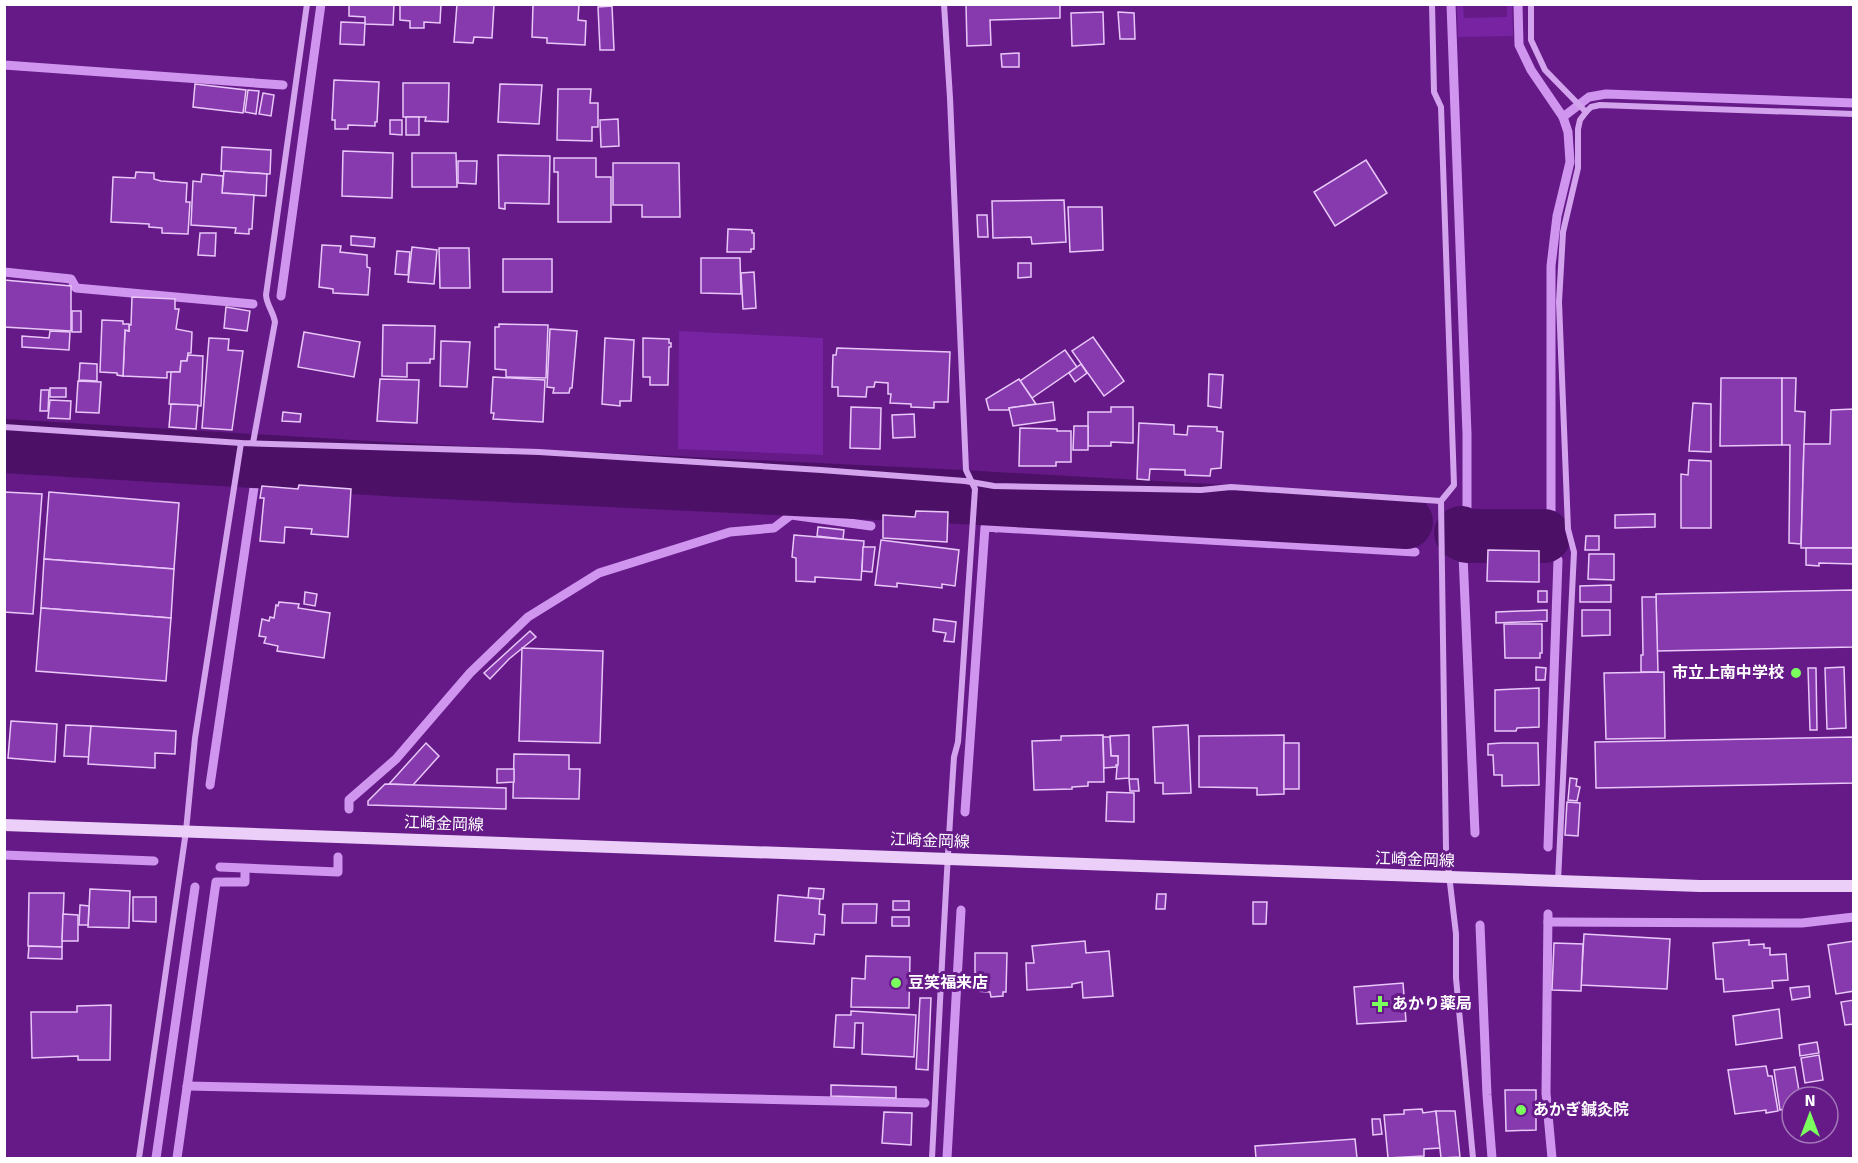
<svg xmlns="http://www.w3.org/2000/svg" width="1858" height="1163" font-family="Signika,'Noto Sans JP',sans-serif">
<rect width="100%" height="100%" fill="#651a88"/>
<!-- green -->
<g fill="#7723a2">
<polygon points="1457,5 1463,5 1464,18 1507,17 1507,5 1512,5 1513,36 1458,37"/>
<polygon points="679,331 823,338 823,455 678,449"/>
</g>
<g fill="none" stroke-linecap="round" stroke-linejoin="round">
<!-- stream -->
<g stroke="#d096ef" stroke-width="9">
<polyline points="1451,4 1467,434 1467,536 1463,555 1475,833"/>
<polyline points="1518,4 1519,45 1531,70 1563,117 1568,132 1570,162 1557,216 1551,266 1551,510 1550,524 1544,536 1558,560 1548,847"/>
<polyline points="4,65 283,85"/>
<polyline points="1563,117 1589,97 1606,94 1854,103"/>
<polyline points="4,272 71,279 76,288 253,304"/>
<polyline points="281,296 321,4"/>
<polyline points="996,528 998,499"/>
<polyline points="210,785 259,454"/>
<polyline points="349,809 349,800 396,759 470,673 528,617 599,573 730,532 774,528 791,515 871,526"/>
<polyline points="965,812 985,527 1415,552"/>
<polyline points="4,855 154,861"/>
<polyline points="220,867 338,872 338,857"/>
<polyline points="1548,914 1546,1093 1552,1158"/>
<polyline points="1548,922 1802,923 1854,917"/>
<polyline points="1480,925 1487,1095 1492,1158"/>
<polyline points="187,1086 925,1103"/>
<polyline points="156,1158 195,887"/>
<polyline points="177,1158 216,882 245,882 245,869"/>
<polyline points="947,1158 961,910"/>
</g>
<!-- river -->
<g stroke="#4c1166" stroke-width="54">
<polyline points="4,446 402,470 961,497 1406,522"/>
<polyline points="1461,533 1467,536 1544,536"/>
</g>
</g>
<!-- building -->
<g fill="#873aae" stroke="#e9c8f9" stroke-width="1.5">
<polygon points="349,4 394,4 393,25 365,24 365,17 349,16"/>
<polygon points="400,4 441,4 440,23 424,22 424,28 410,28 410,21 400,20"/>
<polygon points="457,4 494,4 492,38 474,37 473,43 454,42"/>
<polygon points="533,4 579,4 578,20 586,21 585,45 547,43 547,38 532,37"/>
<polygon points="966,4 1060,4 1060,18 990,20 991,45 967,46"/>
<polygon points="612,6 614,50 600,50 598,7"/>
<polygon points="1103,12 1104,44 1072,46 1071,13"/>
<polygon points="1118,12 1134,13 1135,39 1120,39"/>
<polygon points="341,22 365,23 364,45 340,44"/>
<polygon points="1019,53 1019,67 1002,67 1001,54"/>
<polygon points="334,80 379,82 377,122 375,122 375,126 348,125 348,129 335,129 335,120 332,120"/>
<polygon points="403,83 449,83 448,122 425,121 426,117 403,117"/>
<polygon points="195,84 246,90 243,113 193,107"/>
<polygon points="500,84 542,85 539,124 498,122"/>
<polygon points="558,89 591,89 590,103 598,103 598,127 592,127 592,141 557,140"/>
<polygon points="248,90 259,91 256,114 245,112"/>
<polygon points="263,93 274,95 271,116 259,114"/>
<rect x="406" y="117" width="13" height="18"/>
<polygon points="618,119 619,146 601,147 600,120"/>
<polygon points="390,120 402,120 402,135 390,134"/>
<polygon points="222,147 271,150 270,174 221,171"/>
<polygon points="343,151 393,153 392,198 342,196"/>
<polygon points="412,153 456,153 457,187 412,187"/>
<polygon points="498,155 550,156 549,204 505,203 505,209 499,208"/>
<polygon points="554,158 596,158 596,177 611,177 611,222 558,222 558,172 554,172"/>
<polygon points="1366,160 1387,193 1335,226 1314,192"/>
<polygon points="458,161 477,161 476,184 458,183"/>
<polygon points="613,163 679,163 680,217 642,217 642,205 613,205"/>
<polygon points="224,171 267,174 266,196 222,193"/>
<polygon points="136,172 154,173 154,179 161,181 187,183 186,202 190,202 188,234 162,233 162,228 149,227 149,224 111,222 113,177 135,178"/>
<polygon points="202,174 223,176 222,193 254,195 252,229 249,229 249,234 235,233 236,228 191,225 193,181 201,182"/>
<polygon points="1064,200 1066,242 1032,244 1031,237 993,238 992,201"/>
<polygon points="1068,207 1102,207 1103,250 1070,252"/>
<polygon points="977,215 987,215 988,237 978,237"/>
<polygon points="728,229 752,230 752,233 754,233 754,249 751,249 751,252 727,252"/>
<polygon points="200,233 216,233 215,256 198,255"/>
<polygon points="351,236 375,238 374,247 351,245"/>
<polygon points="322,245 341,246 340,252 367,255 367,267 370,268 368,295 333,293 333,289 319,287"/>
<polygon points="412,247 437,250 434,284 408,282"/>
<polygon points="439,248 469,248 470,288 440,288"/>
<polygon points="397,251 410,252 408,275 395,274"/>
<polygon points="701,258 740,258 741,294 701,293"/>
<rect x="503" y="259" width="49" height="33"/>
<polygon points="1018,263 1031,263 1031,277 1018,278"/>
<polygon points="754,272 756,308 743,309 741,273"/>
<polygon points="4,280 71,286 71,331 4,327"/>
<polygon points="132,297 175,299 175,309 179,309 176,329 192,332 191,353 188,353 187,361 181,361 180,372 167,372 167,378 123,376 125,330 129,331 129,325 131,325"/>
<polygon points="226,307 250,311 247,331 224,328"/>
<rect x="72" y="311" width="9" height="21"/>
<polygon points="102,320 123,321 123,324 129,324 129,331 125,330 123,376 117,375 117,373 100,372"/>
<polygon points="499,324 548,325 546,378 506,377 506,370 495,369 495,327 499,327"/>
<polygon points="383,325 435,326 434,359 430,359 430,363 407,363 407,377 382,376"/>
<polygon points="550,329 577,331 572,388 570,388 569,393 553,393 554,388 547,387"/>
<polygon points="50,331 70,332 69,350 22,347 22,336 49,338"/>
<polygon points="304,332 360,342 354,377 298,367"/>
<polygon points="1093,337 1124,381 1104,396 1072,351"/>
<polygon points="209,338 229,339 228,350 243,351 232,430 202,428"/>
<polygon points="605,338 634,340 631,401 620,401 620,406 602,404"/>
<polygon points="643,338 669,339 669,343 671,343 671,347 669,347 668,385 650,385 650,377 643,377"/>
<polygon points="441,341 470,342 467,387 440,386"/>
<polygon points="837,348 950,352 948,402 934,402 934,408 911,407 911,404 890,403 891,394 888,394 888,383 875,382 874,387 867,387 866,397 838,396 838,387 832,387 833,355 836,355"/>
<polygon points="1065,350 1077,367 1032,398 1020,381"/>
<polygon points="188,355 203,356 201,406 169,404 171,372 180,372 181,361 187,361"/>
<polygon points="80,363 97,364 97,381 79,380"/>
<polygon points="1081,364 1087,373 1075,382 1069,373"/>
<polygon points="1209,374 1223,375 1221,408 1208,406"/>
<polygon points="493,377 545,380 543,422 493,419 494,413 491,413"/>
<polygon points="1721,378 1782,378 1782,445 1720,446"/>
<polygon points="1782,378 1796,378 1795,411 1805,412 1801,544 1789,543 1790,445 1782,445"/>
<polygon points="380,379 419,380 417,423 377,421"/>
<polygon points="1019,379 1036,404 1009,408 1009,410 989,410 986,399"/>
<polygon points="78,381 101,382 99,413 76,412"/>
<rect x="50" y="388" width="16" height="9"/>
<polygon points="41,390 49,390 48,411 40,411"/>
<polygon points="50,400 71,401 70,419 48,418"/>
<polygon points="1053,402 1055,420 1013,426 1009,408"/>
<polygon points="1693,403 1711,404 1711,452 1689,451"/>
<polygon points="171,404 198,405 196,429 169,427"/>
<polygon points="851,407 881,408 880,449 850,448"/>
<polygon points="1111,407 1133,407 1133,443 1111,442 1111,446 1088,446 1088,412 1111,412"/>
<polygon points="1854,409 1854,548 1801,548 1804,444 1830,444 1831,410"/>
<polygon points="283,412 301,414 300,422 282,421"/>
<polygon points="914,414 915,437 893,438 892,415"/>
<polygon points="1139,423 1174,425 1174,434 1187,435 1188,426 1217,427 1217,431 1223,432 1221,468 1211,469 1210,476 1185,475 1185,470 1150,469 1149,480 1137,479"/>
<polygon points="1074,426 1088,426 1088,450 1073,450"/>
<polygon points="1020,428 1057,429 1057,431 1071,431 1071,462 1056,462 1056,466 1019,466"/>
<polygon points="1689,460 1711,461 1711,528 1681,528 1681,474 1688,475"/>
<polygon points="299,485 351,489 348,537 311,534 312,529 285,527 284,543 260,541 264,498 260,498 262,486 298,489"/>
<polygon points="4,492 42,494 33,614 4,612"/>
<polygon points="49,492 179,503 174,569 44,559"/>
<polygon points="916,511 948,512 947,542 883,538 883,515 915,517"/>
<polygon points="1655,514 1655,527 1615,528 1615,515"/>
<polygon points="818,527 844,530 843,539 817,536"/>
<polygon points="794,535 864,541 861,580 815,577 815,582 796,581 796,558 792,557"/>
<polygon points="1586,536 1599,536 1599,550 1585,550"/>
<polygon points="881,540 959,550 955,586 942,584 942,588 897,583 897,587 875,585"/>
<polygon points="863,547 875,547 872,572 862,571"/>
<polygon points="1806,548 1854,548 1854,564 1819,563 1819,566 1806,565"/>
<polygon points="1488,550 1539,551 1539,582 1487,581"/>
<polygon points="1589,554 1614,554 1614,580 1588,579"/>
<polygon points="44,559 174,569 171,618 41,608"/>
<polygon points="1611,585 1611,602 1580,602 1580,586"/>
<polygon points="1854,590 1854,647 1657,651 1656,594"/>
<rect x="1538" y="591" width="9" height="11"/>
<polygon points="305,592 317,594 315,606 304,604"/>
<polygon points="1642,597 1656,597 1658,672 1641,672 1641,655 1643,655"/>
<polygon points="279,602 299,604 298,608 330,613 324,658 277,651 278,646 264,643 266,637 259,636 262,619 269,621 270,617 274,618 276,605 278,606"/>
<polygon points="41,608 171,618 166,681 36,671"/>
<polygon points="1547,610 1547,621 1496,623 1496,612"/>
<polygon points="1582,610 1610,610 1610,635 1582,636"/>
<polygon points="934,619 956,622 954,642 944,641 946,633 933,631"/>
<polygon points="1504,624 1542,624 1542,653 1540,653 1540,658 1505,658"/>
<polygon points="530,631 536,637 509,659 490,679 484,673"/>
<polygon points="522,648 603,651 600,743 519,741"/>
<polygon points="1536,667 1546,668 1545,680 1536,680"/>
<polygon points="1844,667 1846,728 1827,729 1825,668"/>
<polygon points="1808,668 1816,668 1817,730 1810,730"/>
<polygon points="1664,672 1665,738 1606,739 1604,673"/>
<polygon points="1539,688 1539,727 1517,728 1516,731 1495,731 1495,690"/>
<polygon points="11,721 57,724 55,762 8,758"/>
<polygon points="66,725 91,726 89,757 64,756"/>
<polygon points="1188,725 1191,793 1163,794 1163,783 1155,783 1153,727"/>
<polygon points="91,726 176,731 175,754 155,753 155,768 88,764"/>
<polygon points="1103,735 1104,782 1088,782 1088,786 1072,787 1072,789 1034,790 1032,741 1061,740 1061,736"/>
<polygon points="1129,735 1129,778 1116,779 1118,756 1111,756 1110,736"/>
<polygon points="1284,735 1284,794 1257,795 1257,788 1199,787 1199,736"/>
<polygon points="1103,737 1110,737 1111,756 1118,756 1118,765 1116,765 1116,767 1104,768"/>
<polygon points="1854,737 1854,783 1596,788 1595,742"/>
<polygon points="426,743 439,756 413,785 389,784"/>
<rect x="1284" y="743" width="15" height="46"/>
<polygon points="1501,743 1538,743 1539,785 1502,786 1502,775 1494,775 1493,755 1488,755 1488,744"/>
<polygon points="514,754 569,755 569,769 580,769 579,799 513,798"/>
<polygon points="497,769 514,769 514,782 497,783"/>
<polygon points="1570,778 1577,779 1576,786 1580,787 1577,801 1568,800"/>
<polygon points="1129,779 1138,779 1139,791 1130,791"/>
<polygon points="385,784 506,788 506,809 368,805 368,801"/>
<polygon points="1107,792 1134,793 1134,822 1106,821"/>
<polygon points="1567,802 1580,803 1578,836 1565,835"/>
<polygon points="809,888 824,889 823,899 808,898"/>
<polygon points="90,889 130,891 129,928 88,927"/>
<polygon points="29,893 64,893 62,947 28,946"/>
<polygon points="1157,894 1166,894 1165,909 1156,909"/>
<polygon points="778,895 820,899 819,914 825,915 824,935 815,934 814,944 775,941"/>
<polygon points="133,897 156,897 156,922 133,921"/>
<rect x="893" y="901" width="16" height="9"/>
<polygon points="1253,902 1267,902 1266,924 1253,924"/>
<polygon points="843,904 877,904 876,923 842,923"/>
<polygon points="80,905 89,906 88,925 79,925"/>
<polygon points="63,914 78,915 78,941 62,941"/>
<rect x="892" y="917" width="17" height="9"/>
<polygon points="1584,934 1670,939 1667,989 1581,985"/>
<polygon points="1749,940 1749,945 1764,944 1764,948 1770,948 1770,955 1786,954 1788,980 1772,981 1773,988 1724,992 1723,979 1716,979 1713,943"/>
<polygon points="1085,941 1086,953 1109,951 1113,996 1083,998 1082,982 1072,984 1072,987 1027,990 1026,963 1034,963 1032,946"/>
<polygon points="1854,941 1854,991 1836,994 1828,945"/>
<polygon points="1554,943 1583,944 1581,991 1552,990"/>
<polygon points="29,946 62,947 62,959 28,958"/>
<polygon points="975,953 1007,953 1006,992 1003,992 1003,996 991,997 990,992 975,991"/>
<polygon points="866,956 910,957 909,1008 851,1007 852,978 865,979"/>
<polygon points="1403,983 1406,1021 1357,1024 1354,987"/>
<polygon points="1809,986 1810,997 1792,1000 1790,988"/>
<polygon points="920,998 931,998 928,1070 916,1069"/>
<polygon points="1854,1000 1854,1024 1845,1025 1841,1002"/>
<polygon points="111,1005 110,1060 78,1060 78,1056 32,1058 31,1012 77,1012 77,1006"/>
<polygon points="1779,1009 1782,1038 1736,1045 1733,1016"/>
<polygon points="851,1011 916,1015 914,1057 862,1054 863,1023 855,1023 854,1048 834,1047 836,1015 851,1015"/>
<polygon points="1817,1042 1819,1053 1800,1056 1799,1045"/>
<polygon points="1819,1055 1823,1080 1805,1083 1801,1058"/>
<polygon points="1766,1066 1768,1076 1772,1076 1778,1111 1766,1113 1766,1110 1735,1114 1728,1070"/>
<polygon points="1795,1067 1800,1097 1792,1097 1792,1107 1780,1110 1774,1070"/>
<polygon points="831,1085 896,1087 896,1098 831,1096"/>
<polygon points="1505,1090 1536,1090 1536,1130 1506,1131"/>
<polygon points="1422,1109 1423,1113 1436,1111 1440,1148 1424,1149 1424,1156 1388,1158 1384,1115 1404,1114 1404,1110"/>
<polygon points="1436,1111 1455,1111 1460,1157 1441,1158"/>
<polygon points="884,1112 912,1113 911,1145 882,1143"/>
<polygon points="1372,1119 1380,1119 1382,1134 1373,1135"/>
<polygon points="1355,1139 1357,1158 1256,1158 1255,1146"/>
</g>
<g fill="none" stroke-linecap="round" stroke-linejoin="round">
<!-- street -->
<g stroke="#d4a3ed" stroke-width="6">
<polyline points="1432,4 1434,92 1441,107 1454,485 1441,501 1446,849 1456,934 1456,978 1473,1158"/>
<polyline points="1531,4 1531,40 1545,70 1586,112 1591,107 1600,105 1854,114"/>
<polyline points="4,427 241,443 539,452 821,470 965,481 994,486 1201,490 1231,487 1441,501"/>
<path d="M253 443 275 322C273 311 267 306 266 295L307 4"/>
<polyline points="1558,881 1574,552 1568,529 1559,302 1563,232 1578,168 1578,129 1580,120 1586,112"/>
<polyline points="139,1158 186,831 195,738 241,443"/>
<path d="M932 1158C939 1025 945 891 954 757L958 742 975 489 966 470 950 98 944 4"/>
</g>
<!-- secondary -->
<polyline stroke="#eccff9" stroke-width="12" points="4,825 1558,881 1700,886 1854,886"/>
</g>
<!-- markers -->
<g fill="#7bff5f" stroke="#651a88" stroke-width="2">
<circle cx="1796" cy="673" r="6"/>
<circle cx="896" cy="983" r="6"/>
<path d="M1377 995h6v6h6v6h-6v6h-6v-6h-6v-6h6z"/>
<circle cx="1521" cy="1110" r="6"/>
</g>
<g text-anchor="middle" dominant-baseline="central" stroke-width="6" stroke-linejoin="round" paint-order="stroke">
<!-- poi labels -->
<g font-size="16" font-weight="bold" fill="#fff" stroke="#651a88" text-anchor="start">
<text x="1784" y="673" text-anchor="end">市立上南中学校</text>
<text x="908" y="983">豆笑福来店</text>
<text x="1392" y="1004">あかり薬局</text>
<text x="1533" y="1110">あかぎ鍼灸院</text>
</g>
<!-- street labels -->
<g font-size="16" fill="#fff" stroke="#651a88">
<text transform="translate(444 824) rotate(2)">江崎金岡線</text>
<text transform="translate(930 841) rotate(2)">江崎金岡線</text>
<text transform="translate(1415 860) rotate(2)">江崎金岡線</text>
</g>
</g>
<!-- border -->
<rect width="1858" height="1163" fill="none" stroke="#ffffff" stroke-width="12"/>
<!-- north arrow -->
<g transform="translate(1810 1115)"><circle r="28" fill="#651a88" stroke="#a376b8" stroke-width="1.5"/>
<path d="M0-4.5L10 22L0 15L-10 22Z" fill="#7bff5f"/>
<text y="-9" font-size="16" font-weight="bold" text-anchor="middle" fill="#ffffff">N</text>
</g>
</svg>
